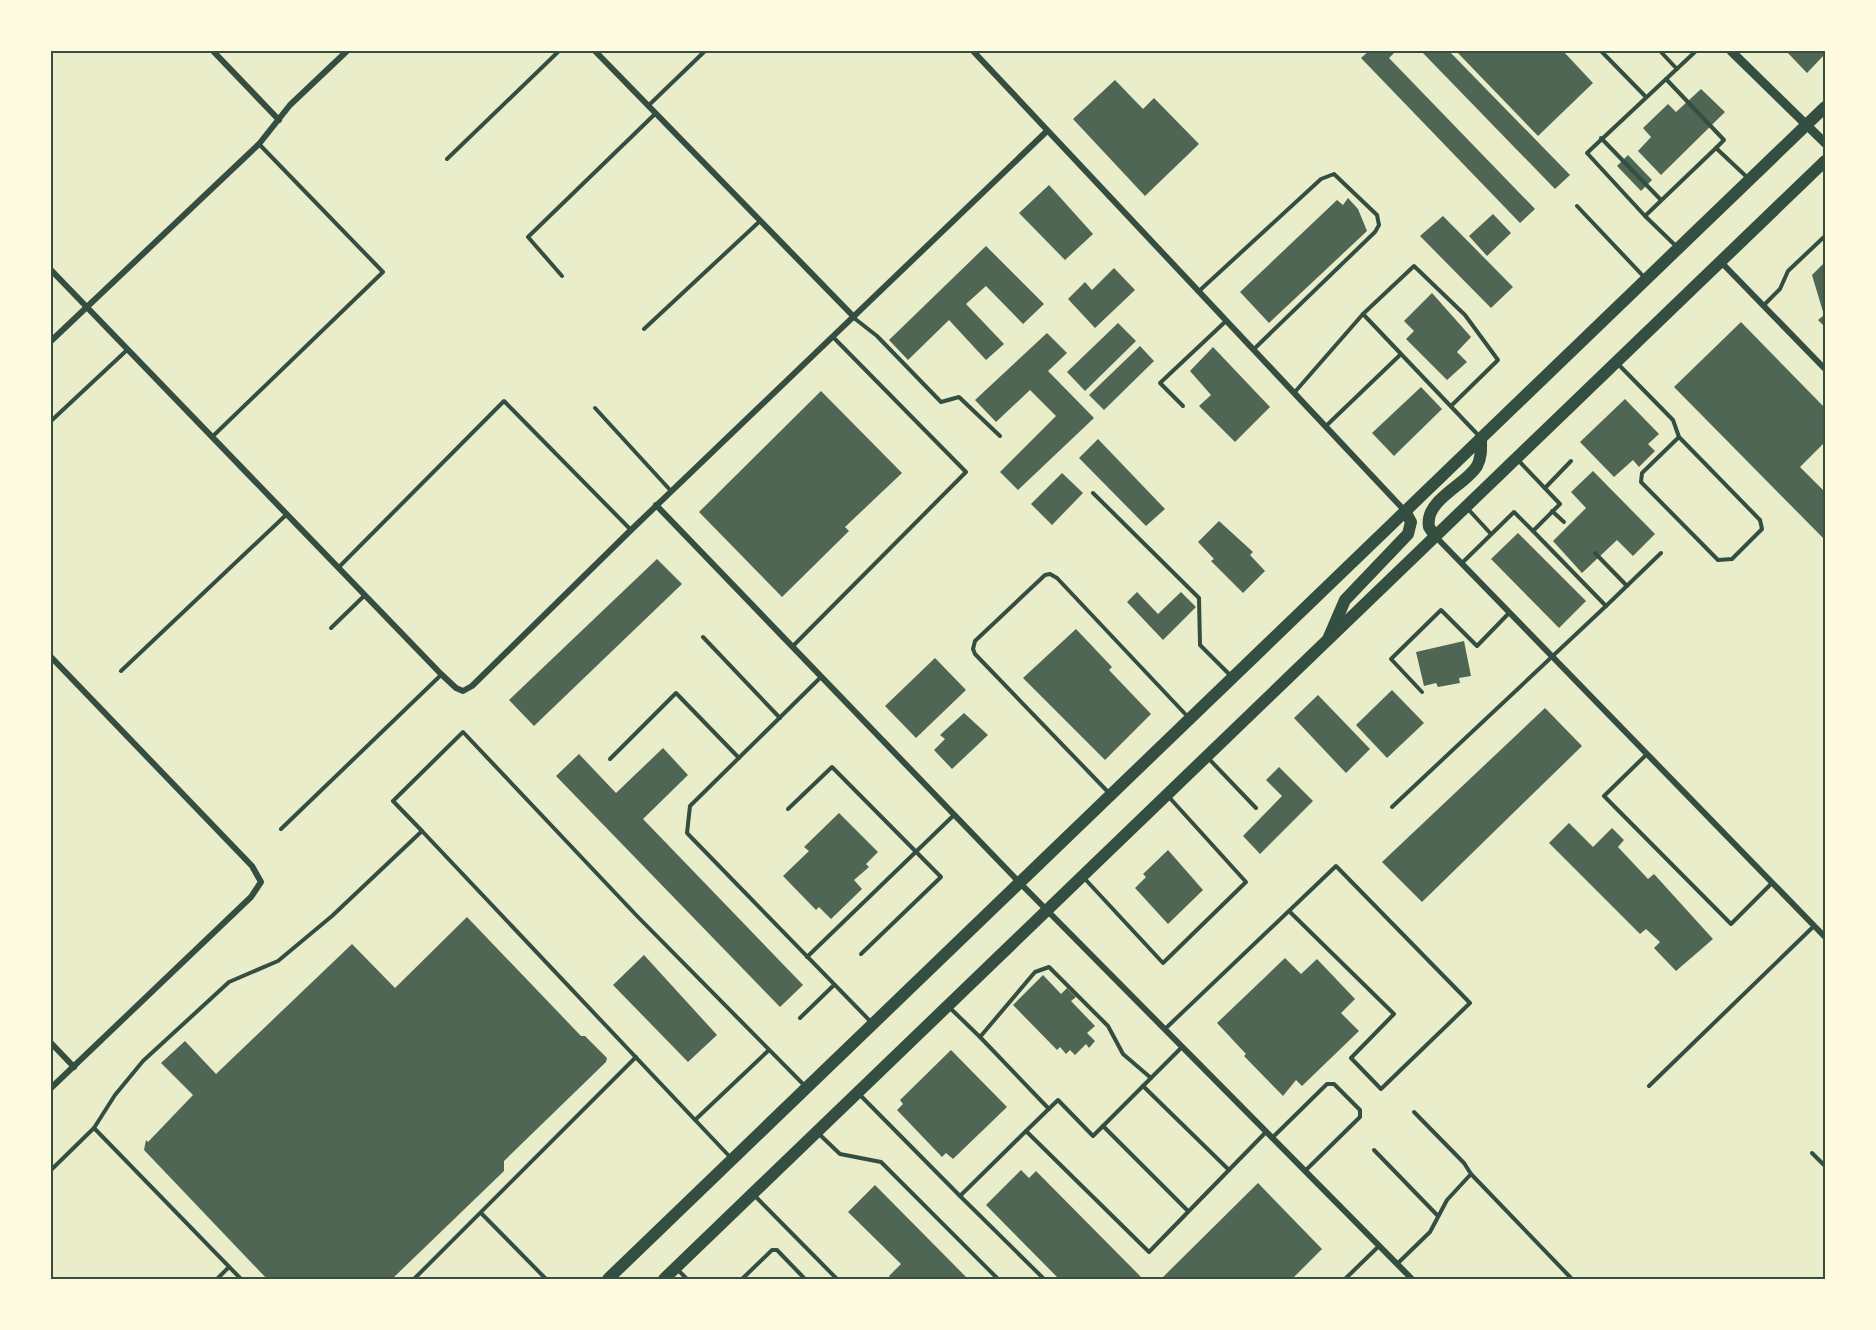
<svg xmlns="http://www.w3.org/2000/svg" width="1876" height="1330" font-family="'Work Sans',sans-serif">
<rect width="100%" height="100%" fill="#e9edc9"/>
<!-- building -->
<g fill="#4f6655">
<polygon points="1369,51 1396,51 1389,58 1535,209 1520,223 1361,58"/>
<polygon points="1421,51 1449,51 1570,175 1555,189"/>
<polygon points="1456,51 1563,51 1593,83 1538,136"/>
<polygon points="1786,51 1825,51 1825,54 1807,73"/>
<polygon points="1115,80 1143,109 1154,98 1199,144 1145,196 1073,119"/>
<polygon points="1701,89 1725,112 1661,175 1638,151 1651,137 1643,128 1668,104 1676,112"/>
<polygon points="1628,155 1652,180 1641,191 1617,166"/>
<polygon points="1049,185 1093,234 1065,260 1019,213"/>
<polygon points="1348,198 1358,209 1367,231 1269,323 1240,292 1337,200 1343,205"/>
<polygon points="1493,214 1511,233 1487,256 1469,236"/>
<polygon points="1443,216 1513,287 1491,308 1420,236"/>
<polygon points="986,246 1044,304 1023,324 986,286 966,304 1004,344 986,360 949,320 908,360 889,340"/>
<polygon points="1825,262 1825,327 1818,320 1824,315 1812,275"/>
<polygon points="1114,268 1135,290 1095,328 1068,299 1085,282 1092,290"/>
<polygon points="1432,293 1471,337 1457,352 1467,362 1447,380 1406,339 1414,331 1404,321"/>
<polygon points="1741,322 1825,408 1825,442 1800,467 1825,492 1825,540 1674,387"/>
<polygon points="1118,323 1136,341 1085,391 1067,372"/>
<polygon points="1047,333 1067,353 1048,371 1094,418 1018,490 1000,472 1056,416 1030,390 996,422 975,400"/>
<polygon points="1140,346 1154,361 1104,410 1089,395"/>
<polygon points="1213,347 1270,407 1235,442 1199,406 1211,395 1190,371"/>
<polygon points="1421,387 1442,409 1394,456 1372,433"/>
<polygon points="821,391 902,473 845,527 849,531 782,597 699,512"/>
<polygon points="1625,399 1659,434 1648,444 1655,451 1639,467 1633,460 1614,477 1580,442"/>
<polygon points="1098,439 1165,509 1146,526 1079,458"/>
<polygon points="1593,471 1655,534 1633,556 1617,540 1582,573 1553,541 1586,508 1571,492"/>
<polygon points="1062,473 1083,493 1052,525 1031,504"/>
<polygon points="1219,521 1253,552 1250,555 1265,571 1243,593 1211,561 1214,559 1198,542"/>
<polygon points="1518,533 1586,601 1559,628 1491,559"/>
<polygon points="657,559 682,584 534,726 509,700"/>
<polygon points="1137,592 1158,614 1181,592 1196,607 1163,640 1127,602"/>
<polygon points="1076,629 1112,667 1109,670 1151,714 1105,760 1023,678"/>
<polygon points="1464,641 1471,676 1459,678 1460,683 1438,687 1436,683 1424,686 1416,652"/>
<polygon points="935,658 966,690 916,738 885,706"/>
<polygon points="1392,690 1424,723 1387,758 1356,725"/>
<polygon points="1318,695 1370,749 1346,773 1294,718"/>
<polygon points="1545,708 1582,746 1422,902 1382,862"/>
<polygon points="964,713 988,735 952,769 934,750 945,739 940,735"/>
<polygon points="663,748 688,775 643,819 803,985 780,1007 556,776 579,754 616,793"/>
<polygon points="1279,767 1313,801 1260,854 1243,836 1282,796 1266,780"/>
<polygon points="839,813 878,852 866,864 869,867 854,880 862,889 831,919 819,907 816,910 783,876 809,851 804,847"/>
<polygon points="1569,823 1593,847 1612,828 1624,840 1618,847 1648,879 1654,874 1713,939 1676,971 1654,948 1660,942 1646,929 1640,934 1549,843"/>
<polygon points="1168,850 1203,890 1168,924 1135,888 1146,877 1143,874"/>
<polygon points="467,917 581,1036 585,1036 607,1058 606,1062 504,1161 504,1171 392,1279 267,1279 144,1150 146,1140 148,1142 193,1095 161,1063 185,1041 216,1074 352,944 395,988"/>
<polygon points="644,955 717,1035 688,1062 613,985"/>
<polygon points="1285,958 1301,974 1317,959 1355,999 1341,1013 1359,1031 1302,1086 1296,1080 1283,1096 1244,1056 1246,1054 1217,1023"/>
<polygon points="1043,975 1061,994 1067,988 1076,997 1071,1001 1095,1026 1087,1033 1095,1041 1089,1048 1086,1044 1075,1055 1070,1050 1066,1054 1060,1047 1057,1050 1013,1005"/>
<polygon points="951,1050 1007,1107 953,1159 946,1153 942,1157 897,1110 903,1104 900,1100"/>
<polygon points="1021,1170 1029,1178 1036,1171 1143,1279 1059,1279 986,1205"/>
<polygon points="1258,1183 1322,1249 1292,1279 1161,1279"/>
<polygon points="875,1185 968,1279 891,1279 889,1276 901,1264 848,1212"/>
</g>
<g fill="none" stroke-linecap="round" stroke-linejoin="round">
<!-- service -->
<g stroke="#344e41" stroke-width="4">
<polyline points="1601,51 1646,97"/>
<polyline points="1660,51 1677,69"/>
<polyline points="1696,51 1587,153 1645,216 1716,148 1749,179"/>
<polyline points="1666,79 1724,140 1716,148"/>
<polyline points="649,105 705,51"/>
<polyline points="1601,138 1661,200"/>
<polyline points="447,159 559,51"/>
<polyline points="1577,206 1645,278"/>
<polyline points="1645,216 1677,247"/>
<polyline points="562,276 528,237 656,113"/>
<polyline points="1198,292 1321,179 1334,174 1377,215 1379,225 1375,232 1254,349"/>
<polyline points="1763,306 1780,289 1788,271 1825,236"/>
<polyline points="1363,314 1480,437"/>
<polyline points="854,318 877,336 941,402 959,397 1000,436"/>
<polyline points="644,329 760,221"/>
<polyline points="1617,363 1673,420 1679,437 1642,473 1641,482 1718,560 1732,559 1762,529 1760,520 1679,437"/>
<polyline points="1294,393 1363,314 1414,266 1465,315 1498,360 1451,406"/>
<polyline points="1183,406 1160,383 1226,321"/>
<polyline points="595,408 671,491"/>
<polyline points="51,421 127,350"/>
<polyline points="1326,426 1400,355"/>
<polyline points="212,437 383,272 259,144"/>
<polyline points="1517,459 1560,504 1533,531 1606,606 1661,553"/>
<polyline points="1545,488 1571,461"/>
<polyline points="1093,493 1199,598 1200,645 1232,677"/>
<polyline points="1467,508 1491,534"/>
<polyline points="1552,511 1564,522"/>
<polyline points="1595,553 1627,586"/>
<polyline points="1462,563 1514,512 1533,531"/>
<polyline points="338,568 504,401 631,530"/>
<polyline points="331,628 365,595"/>
<polyline points="703,637 780,718"/>
<polyline points="792,647 966,472 833,337"/>
<polyline points="121,671 286,515"/>
<polyline points="821,677 690,806 687,833 872,1023"/>
<polyline points="1422,692 1391,659 1441,610 1477,646 1509,613"/>
<polyline points="1646,755 1604,796 1731,924 1772,883"/>
<polyline points="610,759 676,693 739,758"/>
<polyline points="1209,759 1256,808"/>
<polyline points="1109,793 975,654 973,649 975,641 1045,575 1050,574 1057,578 1189,718"/>
<polyline points="1392,807 1606,606"/>
<polyline points="788,809 832,767 941,877 861,954"/>
<polyline points="281,829 441,675"/>
<polyline points="422,831 393,801 463,732 638,917 804,1085"/>
<polyline points="1085,879 1163,963 1246,882 1168,796"/>
<polyline points="807,957 954,815"/>
<polyline points="949,1007 980,1037 1035,972 1049,967 1108,1026 1123,1054 1151,1078"/>
<polyline points="800,1018 834,985"/>
<polyline points="1165,1029 1336,866 1470,1003 1381,1089 1351,1058 1394,1014 1289,911"/>
<polyline points="980,1037 1049,1109"/>
<polyline points="1143,1086 1229,1170"/>
<polyline points="1649,1086 1814,926"/>
<polyline points="860,1095 960,1196"/>
<polyline points="695,1120 769,1050"/>
<polyline points="1103,1126 1188,1211"/>
<polyline points="94,1128 241,1279"/>
<polyline points="1026,1131 1058,1100 1093,1136 1182,1047"/>
<polyline points="819,1134 840,1154 881,1162 998,1279"/>
<polyline points="1272,1138 1327,1084 1334,1084 1360,1110 1360,1117 1306,1170"/>
<polyline points="1374,1150 1438,1216"/>
<polyline points="1812,1153 1825,1166"/>
<polyline points="51,1170 94,1128 115,1095 143,1061 229,982 278,961 332,916 422,831 731,1158"/>
<polyline points="1471,1174 1571,1278"/>
<polyline points="755,1196 837,1279"/>
<polyline points="481,1213 546,1279"/>
<polyline points="1397,1264 1430,1232 1447,1200 1471,1174 1464,1163 1414,1112"/>
<polyline points="678,1270 687,1279"/>
<polyline points="217,1279 229,1267"/>
<polyline points="414,1279 636,1057"/>
<polyline points="742,1279 772,1250 777,1250 805,1279"/>
<polyline points="1044,1279 960,1196 1026,1131 1149,1252 1266,1132"/>
<polyline points="1345,1279 1379,1246"/>
</g>
<!-- minor -->
<g stroke="#344e41" stroke-width="6">
<polyline points="213,51 279,120"/>
<polyline points="595,51 854,317"/>
<polyline points="973,51 1405,511"/>
<polyline points="1721,262 1825,369"/>
<polyline points="51,270 441,674 456,688 463,691 472,686 631,530 1047,131"/>
<polyline points="51,341 259,144 290,105 347,51"/>
<polyline points="656,505 1019,882 1412,1279"/>
<polyline points="1435,536 1825,937"/>
<polyline points="51,657 252,866 261,882 251,897 51,1088"/>
<polyline points="51,1043 74,1067"/>
</g>
<!-- tertiary -->
<polyline stroke="#344e41" stroke-width="9" points="1731,51 1825,143"/>
<!-- primary -->
<g stroke="#344e41" stroke-width="12">
<path d="M1435 536 1429 527C1424 500 1466 485 1477 466 1482 457 1481 447 1481 438"/>
<polyline points="1329,637 1345,600 1408,534 1411,522 1405,511"/>
<polyline points="608,1279 1825,107"/>
<polyline points="664,1279 1825,161"/>
</g>
</g>
<!-- border -->
<rect width="1876" height="1330" fill="none" stroke="#fefae0" stroke-width="105"/>
<rect x="52" y="52" width="1772" height="1226" fill="none" stroke="#344e41" stroke-width="2"/>
</svg>
